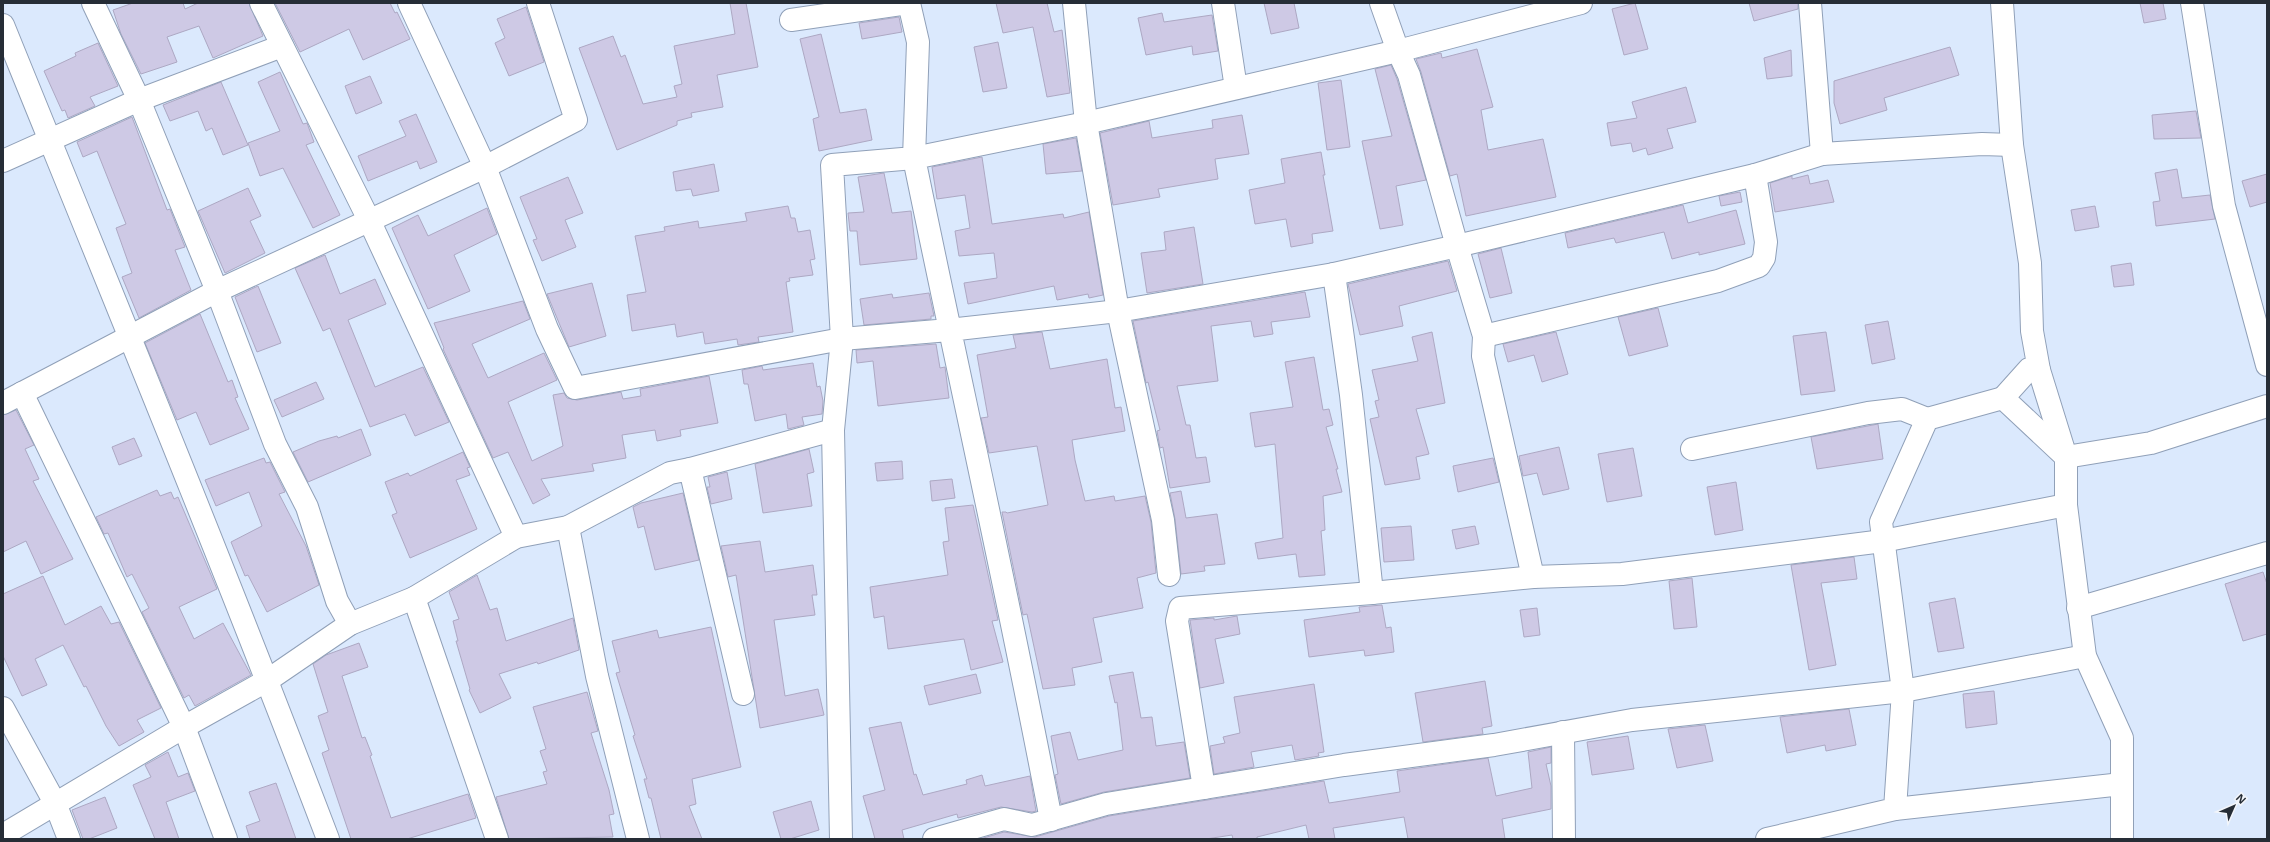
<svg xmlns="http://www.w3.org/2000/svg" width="2270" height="842" font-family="'Open Sans',sans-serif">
<rect width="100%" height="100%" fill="#dbe9fd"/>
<!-- building -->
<g fill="#cec9e5" stroke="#ada8c3">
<polygon points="133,3 183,3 185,9 198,3 249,3 263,36 213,58 199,26 167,37 177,62 141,74 121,34 113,10"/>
<polygon points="275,3 390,3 395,13 397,12 410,39 363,60 349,29 300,52"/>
<polygon points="730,3 746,3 758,67 717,75 723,107 691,113 692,117 677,121 677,125 617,150 579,48 613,36 621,57 625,55 643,104 677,97 674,86 682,84 674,46 735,34"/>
<polygon points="996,3 1047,3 1054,32 1062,30 1070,93 1047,97 1033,27 1003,33"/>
<polygon points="1264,3 1294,3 1299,28 1271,34"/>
<polygon points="1635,3 1648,49 1624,55 1612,9"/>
<polygon points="1749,3 1798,3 1798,9 1754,21"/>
<polygon points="2140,3 2163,3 2166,19 2144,23"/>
<polygon points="526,7 544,62 509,76 495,43 505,38 497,19"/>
<polygon points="1162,13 1164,22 1212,15 1218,51 1193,55 1192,46 1146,55 1138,18"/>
<polygon points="899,17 902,32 862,39 859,23"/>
<polygon points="821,34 840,113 866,109 872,140 819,151 813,119 819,117 800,39"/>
<polygon points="998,42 1007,88 983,92 974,47"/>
<polygon points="98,43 118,86 90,97 95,106 68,118 65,110 62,111 44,71 76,56 75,53"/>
<polygon points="1950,47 1959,75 1884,98 1887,110 1840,124 1834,103 1834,81"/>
<polygon points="1477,49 1493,107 1481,110 1488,150 1543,139 1556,197 1466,216 1457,174 1450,176 1421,72 1416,59 1441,53 1442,58"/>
<polygon points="1791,50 1792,76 1767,79 1764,58"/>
<polygon points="1391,65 1397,79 1426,180 1396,186 1403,225 1380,229 1362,141 1392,136 1375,69"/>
<polygon points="280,72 303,124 307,123 314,142 306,145 340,215 313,228 283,168 260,176 248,143 280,131 258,82"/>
<polygon points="370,76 382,103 356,114 345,86"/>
<polygon points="1341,80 1350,147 1327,150 1318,83"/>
<polygon points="221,82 248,145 223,155 212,128 206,131 198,111 170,121 163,105"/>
<polygon points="1686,87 1696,122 1667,129 1673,148 1648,155 1646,148 1633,152 1631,143 1611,146 1607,123 1637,118 1632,102"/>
<polygon points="2196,111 2201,138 2154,139 2152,115"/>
<polygon points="416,114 437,162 420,169 417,161 368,181 358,156 406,136 399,121"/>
<polygon points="1242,115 1249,154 1215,159 1218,179 1158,189 1160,197 1113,205 1100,133 1149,121 1152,138 1213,128 1212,120"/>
<polygon points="132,117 167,210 170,209 185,247 175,250 191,290 139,318 122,277 132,273 116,228 126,224 97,151 83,157 77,142"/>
<polygon points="1076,138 1082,171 1046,174 1043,144"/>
<polygon points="1321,152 1325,175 1323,175 1333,231 1312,234 1313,243 1291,247 1286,219 1255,224 1249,190 1285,183 1281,159"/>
<polygon points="982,157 992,224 1063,214 1064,218 1089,212 1103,295 1089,298 1088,294 1057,300 1054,286 968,304 964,283 997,278 994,253 959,256 955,231 970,228 965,195 937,199 932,167"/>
<polygon points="714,164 719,191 693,196 691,189 676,191 673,172"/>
<polygon points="2177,169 2182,198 2210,195 2215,219 2156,226 2153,202 2160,201 2155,173"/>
<polygon points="884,173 892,213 911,211 917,259 860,265 857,231 850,231 848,213 864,212 858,177"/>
<polygon points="2267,174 2267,202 2250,207 2242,181"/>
<polygon points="1808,175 1810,184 1828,180 1834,202 1775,212 1770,183 1792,176 1792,179"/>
<polygon points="568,177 583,213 565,220 576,247 542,261 533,240 537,239 520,197"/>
<polygon points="248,188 261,216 250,221 265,253 225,273 198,211"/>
<polygon points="1740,192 1742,202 1721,206 1719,196"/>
<polygon points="1683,205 1688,223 1736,210 1745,244 1699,255 1699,252 1672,259 1664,232 1616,243 1614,238 1568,248 1565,233"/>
<polygon points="788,206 791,218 795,218 798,232 810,230 815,259 810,260 813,275 789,278 790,281 786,282 793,332 758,337 759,342 738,345 737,339 705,344 703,332 677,337 675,324 632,331 627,295 646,292 635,236 665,231 664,227 698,221 699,228 747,221 745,213"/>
<polygon points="2095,206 2099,227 2075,231 2071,210"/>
<polygon points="487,208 497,234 454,255 470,291 428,309 392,228 418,215 428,236"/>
<polygon points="1194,227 1203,284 1147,293 1141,253 1166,250 1164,232"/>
<polygon points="1501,248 1512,293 1490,298 1478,254"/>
<polygon points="325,255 340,294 375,279 386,304 348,320 375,387 423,367 449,422 415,436 405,414 370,427 330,328 323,331 295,268"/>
<polygon points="1448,261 1457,291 1399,306 1403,326 1360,335 1348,284"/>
<polygon points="2131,263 2134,285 2114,287 2111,266"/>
<polygon points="592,283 606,336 569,347 547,294"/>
<polygon points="258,286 281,343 257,352 235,297"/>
<polygon points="1305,292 1310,317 1271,322 1273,334 1254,337 1251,321 1211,326 1218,381 1177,386 1186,425 1190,425 1196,458 1206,457 1210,482 1170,488 1163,447 1160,448 1157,431 1160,430 1148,382 1146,383 1133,321"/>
<polygon points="929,293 934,316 931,316 931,319 864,325 860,299 892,294 893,298"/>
<polygon points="523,301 530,319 472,344 488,378 544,353 557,380 508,402 532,461 563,446 553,395 564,393 567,398 577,400 621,392 623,399 641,396 640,389 709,376 718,423 680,430 681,436 657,441 655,430 622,435 626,458 592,464 594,471 541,479 550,495 533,504 508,452 493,458 443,349 444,348 434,323"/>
<polygon points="1658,308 1668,346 1629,356 1618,317"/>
<polygon points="200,314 228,382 232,380 238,397 235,398 249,429 210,445 196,412 177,420 145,343"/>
<polygon points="1888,321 1895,359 1872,364 1865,325"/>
<polygon points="1042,332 1050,369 1107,359 1115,408 1121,407 1125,431 1072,440 1075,460 1085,501 1114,496 1115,501 1145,496 1151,522 1156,573 1137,578 1143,608 1093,618 1102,662 1072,668 1075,685 1043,689 1027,614 1023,615 1002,512 1006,512 1007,513 1048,505 1037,446 989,453 981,418 988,417 977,355 1016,348 1013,335"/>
<polygon points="1432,332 1445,403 1416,409 1429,454 1416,457 1420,479 1385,485 1370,419 1379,417 1375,401 1379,400 1372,370 1418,361 1412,337"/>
<polygon points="1556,332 1568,374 1542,382 1534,355 1508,362 1503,344"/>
<polygon points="1826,332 1835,391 1801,395 1793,336"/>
<polygon points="936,344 940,368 945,367 949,398 878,406 873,361 857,363 856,350"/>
<polygon points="1314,357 1323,410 1329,409 1333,425 1326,427 1338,469 1336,469 1342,492 1323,496 1325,530 1321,531 1325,575 1299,577 1296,554 1258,559 1255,543 1283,538 1275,444 1255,447 1250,413 1293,407 1285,362"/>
<polygon points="813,363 817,387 820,386 823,401 822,414 802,417 804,425 788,429 786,414 755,421 748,384 744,384 742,370 762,366 763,370"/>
<polygon points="316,382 324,399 282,417 274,400"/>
<polygon points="16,410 34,445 25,449 39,479 33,481 73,559 41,574 26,541 3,552 3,415"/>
<polygon points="1878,424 1883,459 1817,469 1811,437"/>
<polygon points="361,429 371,455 308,482 293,452 319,441 337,436 338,438"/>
<polygon points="134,438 142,456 119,465 112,447"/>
<polygon points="1559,447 1569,489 1543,495 1537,473 1523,476 1519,456"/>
<polygon points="1633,448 1642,496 1607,502 1598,454"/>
<polygon points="809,449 814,472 807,474 812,506 763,513 755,464"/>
<polygon points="463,452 470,467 467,468 470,475 456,480 477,529 410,558 392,515 397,513 385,482 408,473 410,476"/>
<polygon points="264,458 266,463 270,462 285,492 279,494 306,546 319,585 267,612 248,575 245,576 231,542 262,526 249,492 216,506 205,480"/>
<polygon points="1493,458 1499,482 1458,492 1453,466"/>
<polygon points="902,461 903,479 877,481 875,463"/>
<polygon points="727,472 732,499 711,504 707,487 710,487 708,477"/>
<polygon points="952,479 955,498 932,501 930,481"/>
<polygon points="1736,482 1743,530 1715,535 1707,487"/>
<polygon points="157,490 160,496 171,492 174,499 178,497 217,589 179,607 194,639 223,623 251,675 195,706 189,695 184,698 142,612 149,608 132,574 127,577 108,533 104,534 96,517"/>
<polygon points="1181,491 1186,518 1217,514 1225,564 1204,566 1205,571 1181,574 1175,519 1170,493"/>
<polygon points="683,493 699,560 655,570 644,526 638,528 633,507 641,503"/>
<polygon points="973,505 998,620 992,621 1003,662 971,670 964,639 888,649 884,616 874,618 870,587 948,575 943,542 949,541 945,508"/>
<polygon points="1411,526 1414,560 1384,562 1381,528"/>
<polygon points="1475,526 1479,544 1456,549 1452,530"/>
<polygon points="760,541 765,572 813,565 817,595 812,595 815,615 774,620 785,696 818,689 824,715 760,728 736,575 728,577 721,546"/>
<polygon points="1854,557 1857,579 1821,583 1836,665 1809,670 1791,565"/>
<polygon points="2263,572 2267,584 2267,634 2243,641 2225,584"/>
<polygon points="477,575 490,610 497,608 506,641 573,618 579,650 538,664 537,662 499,674 511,698 480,713 469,690 470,689 456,641 458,641 453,621 459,619 449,592"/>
<polygon points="43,576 65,625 101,606 111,624 119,622 161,708 137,720 144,732 119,746 106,726 86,686 84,687 63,645 35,659 47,685 22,696 3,656 3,594"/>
<polygon points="1692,578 1697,627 1674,629 1669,581"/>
<polygon points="1955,598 1964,648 1938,652 1929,603"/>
<polygon points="1382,605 1386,628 1391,627 1394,652 1365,656 1364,650 1309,657 1304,620 1360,612 1359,607"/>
<polygon points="1537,608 1540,635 1524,637 1520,610"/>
<polygon points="1237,616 1240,634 1215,639 1224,683 1200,688 1190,620 1214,618 1214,620"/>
<polygon points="711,627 741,767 692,779 696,804 689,806 702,839 661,839 651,798 649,798 644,779 647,779 633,736 635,735 616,673 620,672 612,641 657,630 659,638"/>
<polygon points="359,643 368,667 342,676 362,738 365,737 372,755 370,756 391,818 468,794 476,818 407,839 351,839 322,753 329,750 318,716 328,712 313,664 326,655"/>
<polygon points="1133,672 1141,718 1152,717 1156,746 1184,742 1190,778 1104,792 1061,804 1055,775 1058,774 1051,736 1070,732 1078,760 1123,750 1117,702 1115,703 1109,676"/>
<polygon points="976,674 981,693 929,705 924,686"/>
<polygon points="1485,681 1492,726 1482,728 1483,734 1423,742 1415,693"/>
<polygon points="1314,684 1324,752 1318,753 1319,756 1295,760 1292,745 1251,752 1254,767 1214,774 1210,746 1225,743 1223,737 1240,733 1234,697"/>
<polygon points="1994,691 1997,724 1966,728 1963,694"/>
<polygon points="587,692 598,731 591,733 609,790 614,814 609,815 613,837 509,839 496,797 547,784 543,772 547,771 540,751 546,749 533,707"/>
<polygon points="1849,709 1856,745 1826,751 1825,745 1787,753 1780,717"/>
<polygon points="901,722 914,775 916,774 923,795 967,784 966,780 982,775 985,786 1030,776 1036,811 1032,812 1001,807 958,818 957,814 902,830 904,839 875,839 863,796 885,790 869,728"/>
<polygon points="1705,725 1713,761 1677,768 1668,729"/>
<polygon points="1628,736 1634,769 1592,775 1587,742"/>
<polygon points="1551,747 1551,763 1546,764 1551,786 1551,809 1502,819 1505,839 1408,839 1404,817 1333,828 1335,839 1309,839 1306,825 1257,837 1257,839 1233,839 1232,835 1206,839 980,839 1004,832 1035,837 1109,816 1324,781 1329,803 1400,792 1397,771 1488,758 1496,796 1532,788 1528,752"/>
<polygon points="168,752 178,777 188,773 195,791 166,802 179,839 155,839 133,785 151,777 145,765"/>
<polygon points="276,783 296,839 250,839 246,826 260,821 249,792"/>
<polygon points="105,797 117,828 89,839 83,839 72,810"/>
<polygon points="811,801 819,830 790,839 781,839 773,812"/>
</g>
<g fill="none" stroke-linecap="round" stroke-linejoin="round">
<!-- minor casing -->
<g stroke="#90a0b8" stroke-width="24">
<g id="minor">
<polyline points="93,3 139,100 217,291 275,444 307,507 337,601 350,624"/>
<polyline points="261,3 370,222 516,537"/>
<path d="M409 3 485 167 547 329 575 388 842 339 949 330 1118 311 1334 274 1457 246 1409 75 1398 51 1086 123 914 158C959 378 1009 598 1051 820"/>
<polyline points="1074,3 1086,123 1118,311 1163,520 1169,575"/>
<polyline points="1223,3 1236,88"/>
<polyline points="1381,3 1398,51 1581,3"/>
<polyline points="1810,3 1822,154"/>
<polyline points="2002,3 2012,145 2030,263 2032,331 2039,370 2029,369 2003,398"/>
<polyline points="2192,3 2224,206 2267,365"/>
<polyline points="791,20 908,3"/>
<path d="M3 25C113 296 224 566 328 839"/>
<polyline points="2012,145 1982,144 1822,154 1755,175 1457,246 1484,336 1483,356 1533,577 1622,574 1883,541 2066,505"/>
<polyline points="3,161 139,100 282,46"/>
<polyline points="1334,274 1351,395 1372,593"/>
<polyline points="1484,336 1718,281 1759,266 1764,258 1766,242 1755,175"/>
<polyline points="2039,370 2066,457 2151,443 2267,406"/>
<polyline points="22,393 184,727 226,839"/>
<polyline points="3,403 217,291 485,167 576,120 538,3"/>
<polyline points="1692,449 1868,413 1902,409 1927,419"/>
<polyline points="690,469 833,430"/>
<polyline points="568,527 597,676 638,839"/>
<polyline points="414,598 497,839"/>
<polyline points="2078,608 2267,553"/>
<polyline points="3,708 55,803 69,839"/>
<polyline points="1563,732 1564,839"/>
<polyline points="1204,788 1177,621 1180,608 1372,593 1533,577"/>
<polyline points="1895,809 2122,784"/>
<polyline points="3,835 184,727 268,680 350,624 414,598 516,537 568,527 670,473 690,469 743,694"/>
<polyline points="841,839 833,430 842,339 832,165 914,158 918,42 909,3"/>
<polyline points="934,839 1004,819 1032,825 1106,804 1344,765 1494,745 1632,720 1903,691 1881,522 1927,419 2003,398 2066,457 2066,505 2085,656 2122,738 2122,839"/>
<polyline points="1767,839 1895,809 1903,691 2085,656"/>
</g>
</g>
<!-- minor -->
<use href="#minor" stroke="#fff" stroke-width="22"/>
</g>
<!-- border -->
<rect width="2270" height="842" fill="none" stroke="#262d36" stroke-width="8"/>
<!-- north arrow -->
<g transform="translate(2234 806) rotate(45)" stroke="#f2f5fa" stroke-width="3" paint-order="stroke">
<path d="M0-3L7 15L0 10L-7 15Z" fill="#262d36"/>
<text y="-6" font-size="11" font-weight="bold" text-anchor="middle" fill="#262d36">N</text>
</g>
</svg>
